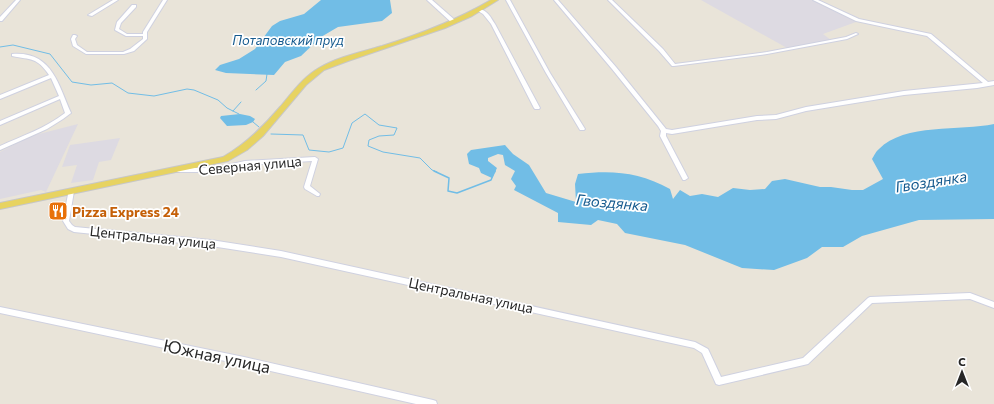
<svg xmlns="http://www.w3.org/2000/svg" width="994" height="404" font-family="Commissioner,sans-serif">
<rect width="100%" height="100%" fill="#e9e4d9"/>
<!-- industrial -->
<g fill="#dddae2">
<polygon points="701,0 813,0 856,22 823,34 831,40 787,48"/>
<polygon points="78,124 46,192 41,190 0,199 0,152 31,136"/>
<polygon points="120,138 111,160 99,162 93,180 71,183 77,165 62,167 70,145"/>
</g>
<!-- water -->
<g fill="#71bde6">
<polygon points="321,0 390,0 392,13 382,21 338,27 321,37 301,56 285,62 274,75 226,73 215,70 220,65 239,59 255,49 272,26 280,21 304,14"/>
<polygon points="240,114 250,116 255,119 253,122 246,125 227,126 220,118 221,116"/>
<path d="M994 124V219L919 220 862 236 843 247H822L807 258 774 270 742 268 685 245 625 233 617 224 598 220 591 225 558 222V213L514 190 516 186 511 179 515 171 505 165 503 155 498 154 488 158V161L497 168 492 178 481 173 479 168 469 164 467 154 471 150 505 145 513 154 529 165 546 193 576 202 575 184 578 174C613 170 639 172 670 189L673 199 680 190 690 196 702 194 718 197 733 188 750 190 765 189 772 181 785 179 820 187H831L852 190H863L883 179 872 159C874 156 876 151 879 149 904 123 961 131 994 124Z"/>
</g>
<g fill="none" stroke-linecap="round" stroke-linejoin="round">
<!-- stream-far1 -->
<g stroke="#71bde6" stroke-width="1">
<polyline points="0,47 13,45 50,54 72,82 91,85 112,83 128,93 154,96 187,89 194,90 218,100 227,108 239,114"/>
<polyline points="256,90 266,81 267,74"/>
<polyline points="233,111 241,102"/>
<polyline points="253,122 259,127"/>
<polyline points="271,134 303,135 309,150 329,152 343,148 352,123 365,114 379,125 397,128 394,135 379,136 369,140 368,146 383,152 420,158 432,170 437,172"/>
<polyline points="495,172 495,169"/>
</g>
<!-- stream -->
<polyline stroke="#71bde6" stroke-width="1.5" points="434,171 449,178 448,191 457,193 491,180 495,171"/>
<!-- minor casing -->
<g stroke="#cfd1e0" stroke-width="2">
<g id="minor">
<polygon points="16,0 20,0 2,21 0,21 0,17"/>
<polygon points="113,0 118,0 92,16 88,15"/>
<polygon points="163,0 167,0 147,32 147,39 134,51 124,54 86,54 73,46 71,39 73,35 75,35 77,36 75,39 77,45 87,52 123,52 130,49 143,39 143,36 126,36 115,30 117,22 132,5 136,5 136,7 121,23 119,29 127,34 143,34 143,32"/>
<polygon points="427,0 432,0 456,21 456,23 452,23"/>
<polygon points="506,0 510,0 550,73 585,129 584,130 580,130 546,73"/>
<polygon points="554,0 558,0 616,67 666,129 672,130 757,116 776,115 806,107 904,91 983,83 927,36 856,21 813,0 818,0 859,19 931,34 988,82 994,81 994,85 977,88 904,95 806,111 776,119 757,120 672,134 666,133 666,136 688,178 685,180 683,180 660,136 661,131 658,126 612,69"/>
<polygon points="608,0 612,0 663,49 675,64 767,52 846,37 856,33 858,34 847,39 767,54 674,66 672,66 659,51"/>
<path d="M478 9C487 9 491 18 495 24L540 108 539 109H535L534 108 491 24 483 14 478 11Z"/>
<path d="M12 54C52 51 58 84 71 113L63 119 47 129 0 150V146C22 136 46 128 65 113L60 99 0 125V121L59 96 51 78 0 99V95L49 75C37 57 31 60 12 56Z"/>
<polygon points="315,157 318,159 310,186 320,194 319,196 317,196 305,189 304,187 312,161 245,165 214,172 178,172 175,170 178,168 214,168 245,161"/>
<polygon points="69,189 73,189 74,191 69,221 72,225 75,227 211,240 281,251 695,342 708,349 721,377 803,358 868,298 870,297 970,293 994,302 994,308 970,299 872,303 808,364 719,385 716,384 702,353 694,348 281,257 211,246 74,232 68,229 63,221"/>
<polygon points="0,307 244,357 433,400 436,401 437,404 416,404 244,365 0,313"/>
</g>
</g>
<!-- major casing -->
<g stroke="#c7c7c7" stroke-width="2">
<path id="major" d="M491 0H498L472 16 445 28 348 61 324 70 306 85 263 136 247 150 228 161 0 209V203L223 157C246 144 263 127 280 107 292 93 303 77 319 68 338 57 361 52 382 46 420 34 457 20 491 0Z"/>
</g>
<!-- minor -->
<use href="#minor" fill="#fff" fill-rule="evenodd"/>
<!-- major -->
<use href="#major" fill="#e7d361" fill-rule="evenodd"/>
</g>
<!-- icons -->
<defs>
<g id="restaurant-square" transform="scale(1)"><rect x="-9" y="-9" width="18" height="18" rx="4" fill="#e8710a" stroke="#fff"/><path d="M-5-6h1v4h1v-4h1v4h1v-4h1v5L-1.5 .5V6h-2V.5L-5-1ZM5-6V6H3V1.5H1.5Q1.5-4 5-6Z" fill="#fff"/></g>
</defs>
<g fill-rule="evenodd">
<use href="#restaurant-square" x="58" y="211"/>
</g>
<g text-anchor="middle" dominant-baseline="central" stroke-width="3.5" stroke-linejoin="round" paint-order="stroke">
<!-- far-water labels -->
<g font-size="13" font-style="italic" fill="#155a8e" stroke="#fff">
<text x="288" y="40">Потаповский пруд</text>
</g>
<!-- street labels -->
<g font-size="14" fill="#272727" stroke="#fff">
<text transform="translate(250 165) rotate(-5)">Северная улица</text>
<text transform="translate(153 237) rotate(6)">Центральная улица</text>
<text transform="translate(471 295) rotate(12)">Центральная улица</text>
</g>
<!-- food labels -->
<g font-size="14" font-weight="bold" fill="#c56008" stroke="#fff" text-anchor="start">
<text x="72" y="211">Pizza Express 24</text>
</g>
<!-- water labels -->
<g font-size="15" font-style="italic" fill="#155a8e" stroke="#fff">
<text transform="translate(931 181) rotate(-9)">Гвоздянка</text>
<text transform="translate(612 202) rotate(5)">Гвоздянка</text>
</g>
<!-- near-street labels -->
<g font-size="17" fill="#272727" stroke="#fff">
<text transform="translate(217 356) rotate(12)">Южная улица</text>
</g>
</g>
<!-- north arrow -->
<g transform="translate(962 372)" stroke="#ffffff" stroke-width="3" paint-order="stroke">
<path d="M0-3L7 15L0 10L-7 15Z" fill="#272727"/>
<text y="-6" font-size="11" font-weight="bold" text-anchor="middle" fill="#272727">С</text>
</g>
</svg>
